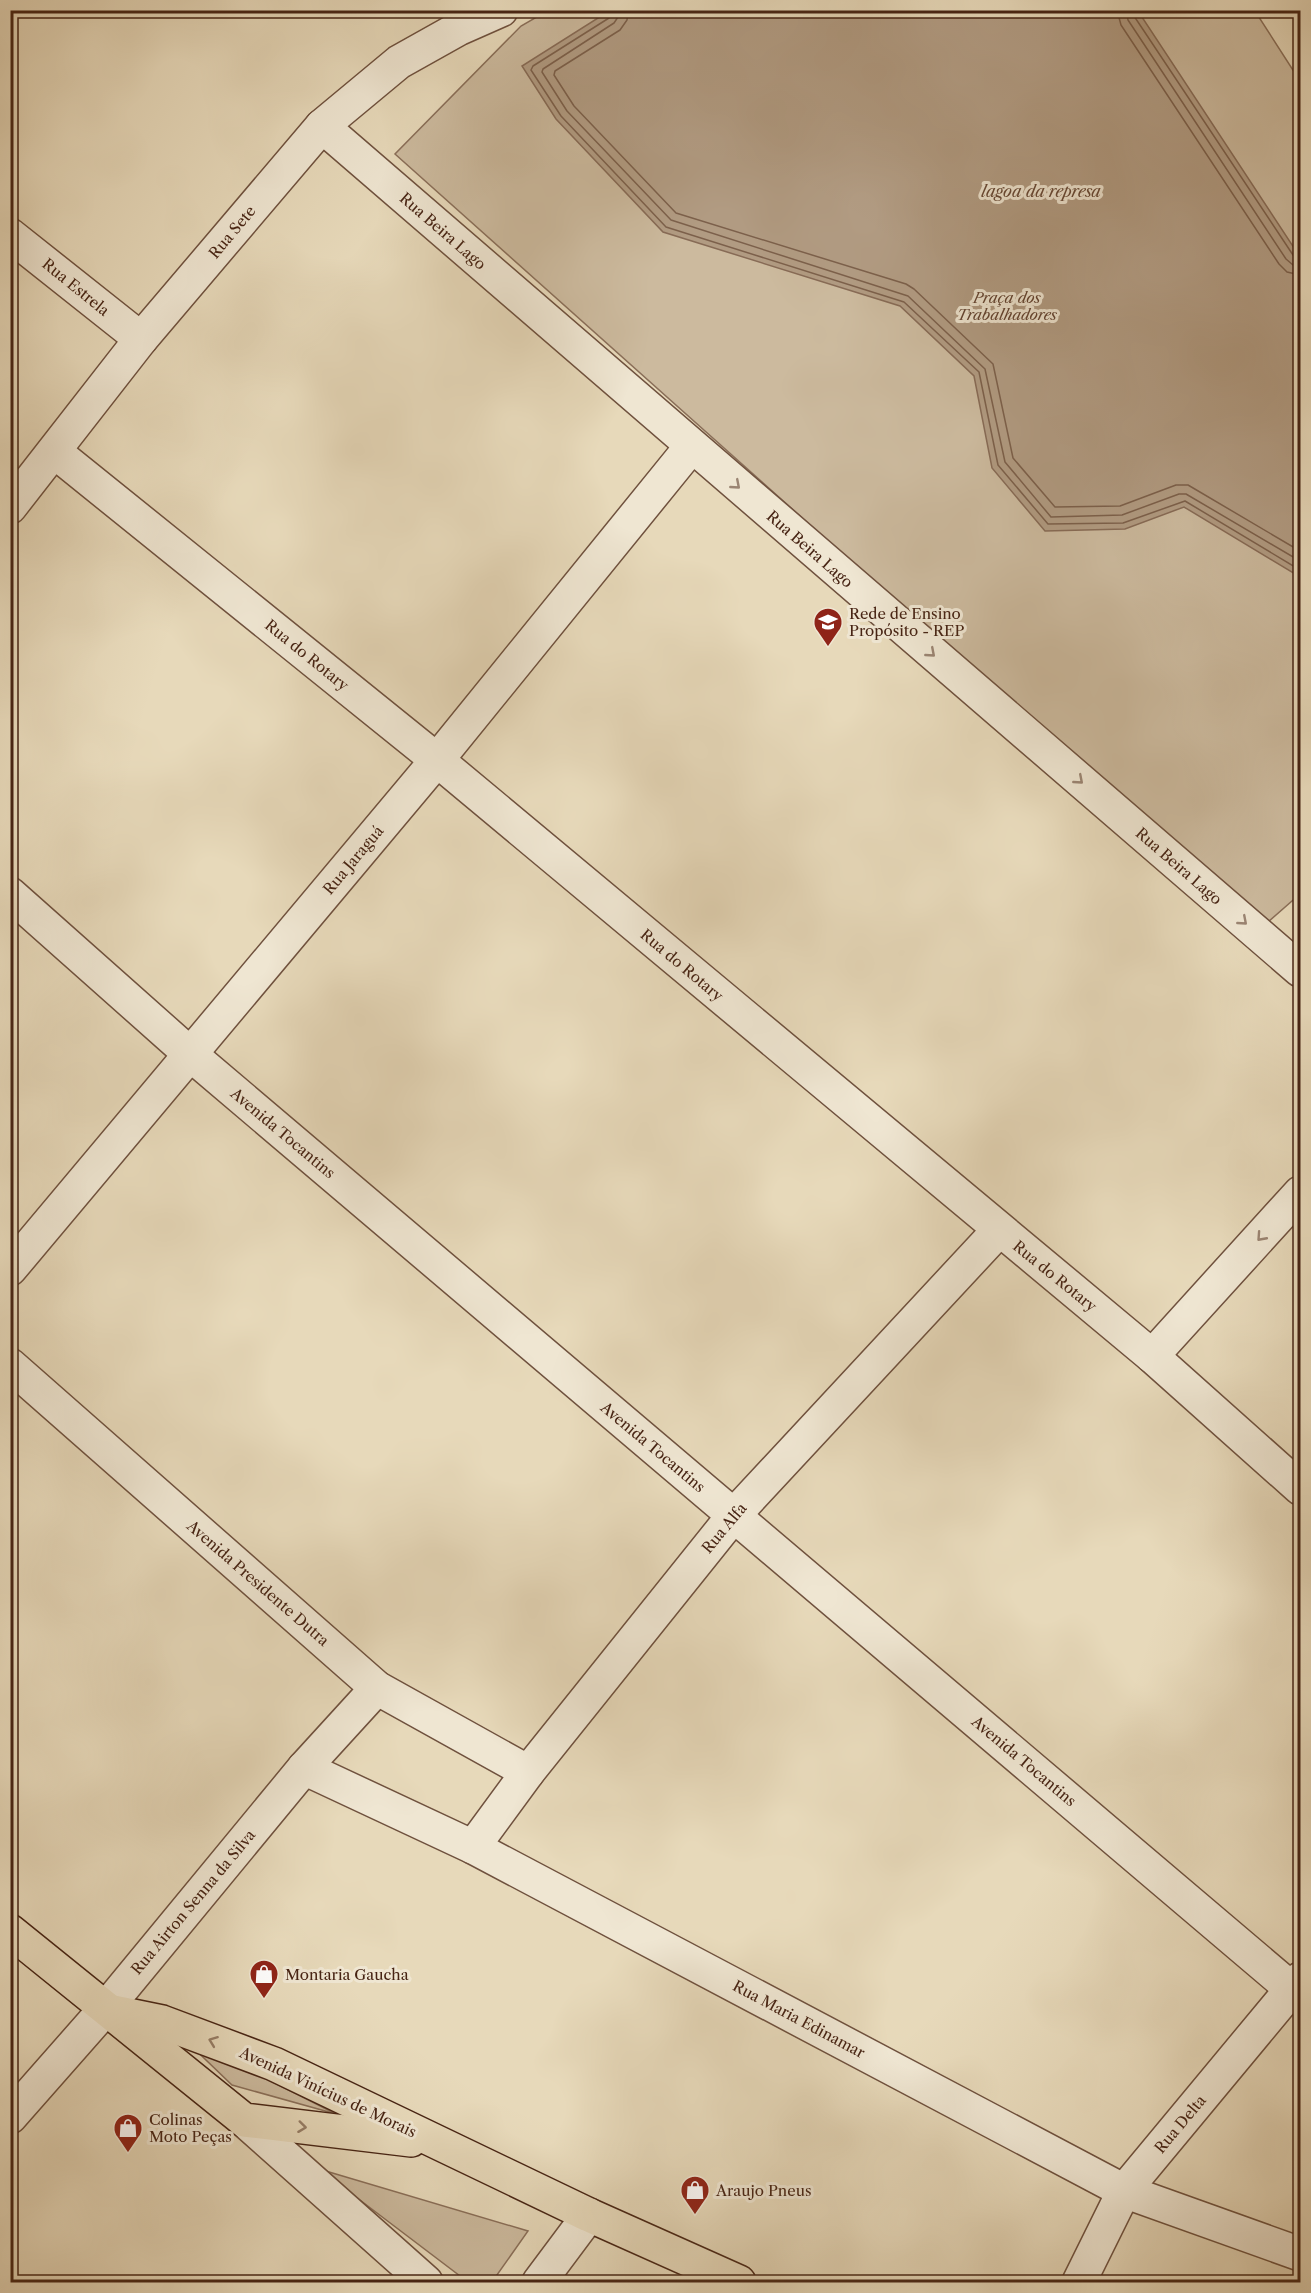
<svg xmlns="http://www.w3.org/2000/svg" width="1311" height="2293" font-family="'Libre Caslon Text',serif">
<rect width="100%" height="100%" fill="#e7d9ba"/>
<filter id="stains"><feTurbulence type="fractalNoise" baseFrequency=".00333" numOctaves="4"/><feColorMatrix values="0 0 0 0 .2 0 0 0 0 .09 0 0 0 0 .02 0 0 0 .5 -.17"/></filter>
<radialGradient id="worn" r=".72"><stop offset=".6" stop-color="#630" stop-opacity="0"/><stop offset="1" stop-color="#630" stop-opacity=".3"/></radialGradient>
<!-- green -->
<g fill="#ccba9e" stroke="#8a6f59" stroke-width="1.5">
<polygon points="547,11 1255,11 1300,81 1300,894 1261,928 395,154 521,26"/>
<polygon points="180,2035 336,2114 232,2085"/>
<polygon points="319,2169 528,2231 492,2282 468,2282"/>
</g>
<!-- water -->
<polygon fill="#b19b82" stroke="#876b56" stroke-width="1.5" points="609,11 1138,11 1300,257 1300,577 1184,507 1125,529 1045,531 992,468 974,376 900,306 663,232 556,119 522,66"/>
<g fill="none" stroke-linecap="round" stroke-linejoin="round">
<!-- shore -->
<g stroke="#7c604b" stroke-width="1.5">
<polyline points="612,10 609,18 533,66 531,70 561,116 666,227 904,302 979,372 998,465 1048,524 1123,523 1185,501 1300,570"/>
<polyline points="619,10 618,17 614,23 543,69 542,72 567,111 671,220 908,296 985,369 1005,462 1051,517 1122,515 1179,494 1186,494 1300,561"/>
<polyline points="628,10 627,20 620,30 555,71 554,75 574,106 676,213 906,284 914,289 993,364 1013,458 1055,507 1120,506 1176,485 1188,485 1300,551"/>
<polyline points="1117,10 1121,25 1279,264 1287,272 1300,275"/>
<polyline points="1126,10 1128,20 1286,259 1293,265 1300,266"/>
<polyline points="1133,10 1134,16 1293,255 1300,259"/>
</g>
<!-- minor casing -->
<g stroke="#6f513e" stroke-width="36">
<g id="minor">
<polyline points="322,126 1300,970"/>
<polyline points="10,235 141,339"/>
<polyline points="55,452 437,760 1152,1356 1300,1488"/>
<polyline points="10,507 141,339 322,126 399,62 458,29 501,10"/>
<polyline points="10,894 190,1054 1300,1996"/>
<polyline points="10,1269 437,760 691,447"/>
<polyline points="1152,1356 1300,1193"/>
<polyline points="10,1365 377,1688 528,1772"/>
<polyline points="304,1768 473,1847 1124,2191 1300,2254"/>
<polyline points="473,1847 528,1772 734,1515 999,1230"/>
<polyline points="10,2117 107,2007 304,1768 377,1688"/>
<polyline points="244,2120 426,2282"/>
<polyline points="539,2282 589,2215"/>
<polyline points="1079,2282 1124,2191 1300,1979"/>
</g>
</g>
<!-- major casing -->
<g stroke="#472414" stroke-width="36">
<g id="major">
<polyline points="10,1931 244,2120 411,2140"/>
<polyline points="113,2012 162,2022 274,2064 589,2215 739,2282"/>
</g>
</g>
<!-- minor -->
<use href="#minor" stroke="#efe6d2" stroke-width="33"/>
<!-- major -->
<use href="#major" stroke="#e7d9ba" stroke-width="33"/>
</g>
<!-- one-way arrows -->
<defs><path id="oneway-chevron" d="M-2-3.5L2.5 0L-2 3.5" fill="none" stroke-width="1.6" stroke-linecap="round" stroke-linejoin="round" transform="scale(1.5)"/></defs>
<g stroke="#9b8573">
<use href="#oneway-chevron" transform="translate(736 485) rotate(41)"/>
<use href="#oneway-chevron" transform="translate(931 653) rotate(41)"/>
<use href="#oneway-chevron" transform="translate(1079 780) rotate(41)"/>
<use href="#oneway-chevron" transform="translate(1243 921) rotate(41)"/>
<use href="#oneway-chevron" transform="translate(1261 1237) rotate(132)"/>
</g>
<g stroke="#977e67">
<use href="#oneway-chevron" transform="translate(213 2041) rotate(-159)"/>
<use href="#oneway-chevron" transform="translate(302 2127) rotate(7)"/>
</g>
<!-- icons -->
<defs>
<g id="school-pin" transform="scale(1.5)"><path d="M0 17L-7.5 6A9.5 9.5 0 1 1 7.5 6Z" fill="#8f2418" stroke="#efe6d2"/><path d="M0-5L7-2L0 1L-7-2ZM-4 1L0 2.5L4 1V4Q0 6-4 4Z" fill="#fff"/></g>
<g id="shop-pin" transform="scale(1.5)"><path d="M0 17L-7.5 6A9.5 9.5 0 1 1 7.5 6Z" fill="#8f2418" stroke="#efe6d2"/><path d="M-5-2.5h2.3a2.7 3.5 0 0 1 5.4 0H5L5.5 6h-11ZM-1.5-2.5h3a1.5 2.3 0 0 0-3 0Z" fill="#fff"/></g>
</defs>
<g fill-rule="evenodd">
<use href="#school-pin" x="828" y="622"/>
<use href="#shop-pin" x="264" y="1974"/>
<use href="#shop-pin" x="128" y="2128"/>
<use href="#shop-pin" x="695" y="2190"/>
</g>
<g text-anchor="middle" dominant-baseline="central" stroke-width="6" stroke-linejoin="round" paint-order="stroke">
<!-- street labels -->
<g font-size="15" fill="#472414" stroke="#efe6d2">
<text transform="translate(443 231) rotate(41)">Rua Beira Lago</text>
<text transform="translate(232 232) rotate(-50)">Rua Sete</text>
<text transform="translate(76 287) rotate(39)">Rua Estrela</text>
<text transform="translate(810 549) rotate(41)">Rua Beira Lago</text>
<text transform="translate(307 655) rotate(39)">Rua do Rotary</text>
<text transform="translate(353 860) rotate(-50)">Rua Jaraguá</text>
<text transform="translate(1179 866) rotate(41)">Rua Beira Lago</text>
<text transform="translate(682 965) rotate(40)">Rua do Rotary</text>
<text transform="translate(283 1133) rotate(40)">Avenida Tocantins</text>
<text transform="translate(1055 1276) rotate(39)">Rua do Rotary</text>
<text transform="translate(653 1447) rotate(40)">Avenida Tocantins</text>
<text transform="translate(724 1528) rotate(-50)">Rua Alfa</text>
<text transform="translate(258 1583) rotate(41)">Avenida Presidente Dutra</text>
<text transform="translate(1024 1761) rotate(40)">Avenida Tocantins</text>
<text transform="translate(193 1902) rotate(-50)">Rua Airton Senna da Silva</text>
<text transform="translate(799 2019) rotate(28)">Rua Maria Edinamar</text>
<text transform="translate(328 2092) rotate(25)">Avenida Vinícius de Morais</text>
<text transform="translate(1180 2124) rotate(-50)">Rua Delta</text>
</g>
<!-- park labels -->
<g font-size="15" font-style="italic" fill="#624230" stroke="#efe6d2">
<text x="1007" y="297">Praça dos<tspan x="1007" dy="17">Trabalhadores</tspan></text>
</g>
<!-- poi labels -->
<g font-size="15" fill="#472414" stroke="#efe6d2" text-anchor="start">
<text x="849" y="613">Rede de Ensino<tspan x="849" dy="17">Propósito - REP</tspan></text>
<text x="285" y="1974">Montaria Gaucha</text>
<text x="149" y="2119">Colinas<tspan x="149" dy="17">Moto Peças</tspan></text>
<text x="716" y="2190">Araujo Pneus</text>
</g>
<!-- water labels -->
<g font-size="16" font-style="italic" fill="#674835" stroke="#efe6d2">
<text x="1041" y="191">lagoa da represa</text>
</g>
</g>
<!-- margin -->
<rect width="1311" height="2293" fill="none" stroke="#e7d9ba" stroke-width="36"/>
<rect x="12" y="12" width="1287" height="2269" fill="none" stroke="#472414" stroke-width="3"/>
<rect x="18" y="18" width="1275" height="2257" fill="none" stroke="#472414" stroke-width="1.5"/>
<rect width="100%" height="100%" filter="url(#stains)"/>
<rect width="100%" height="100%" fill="url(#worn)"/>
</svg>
